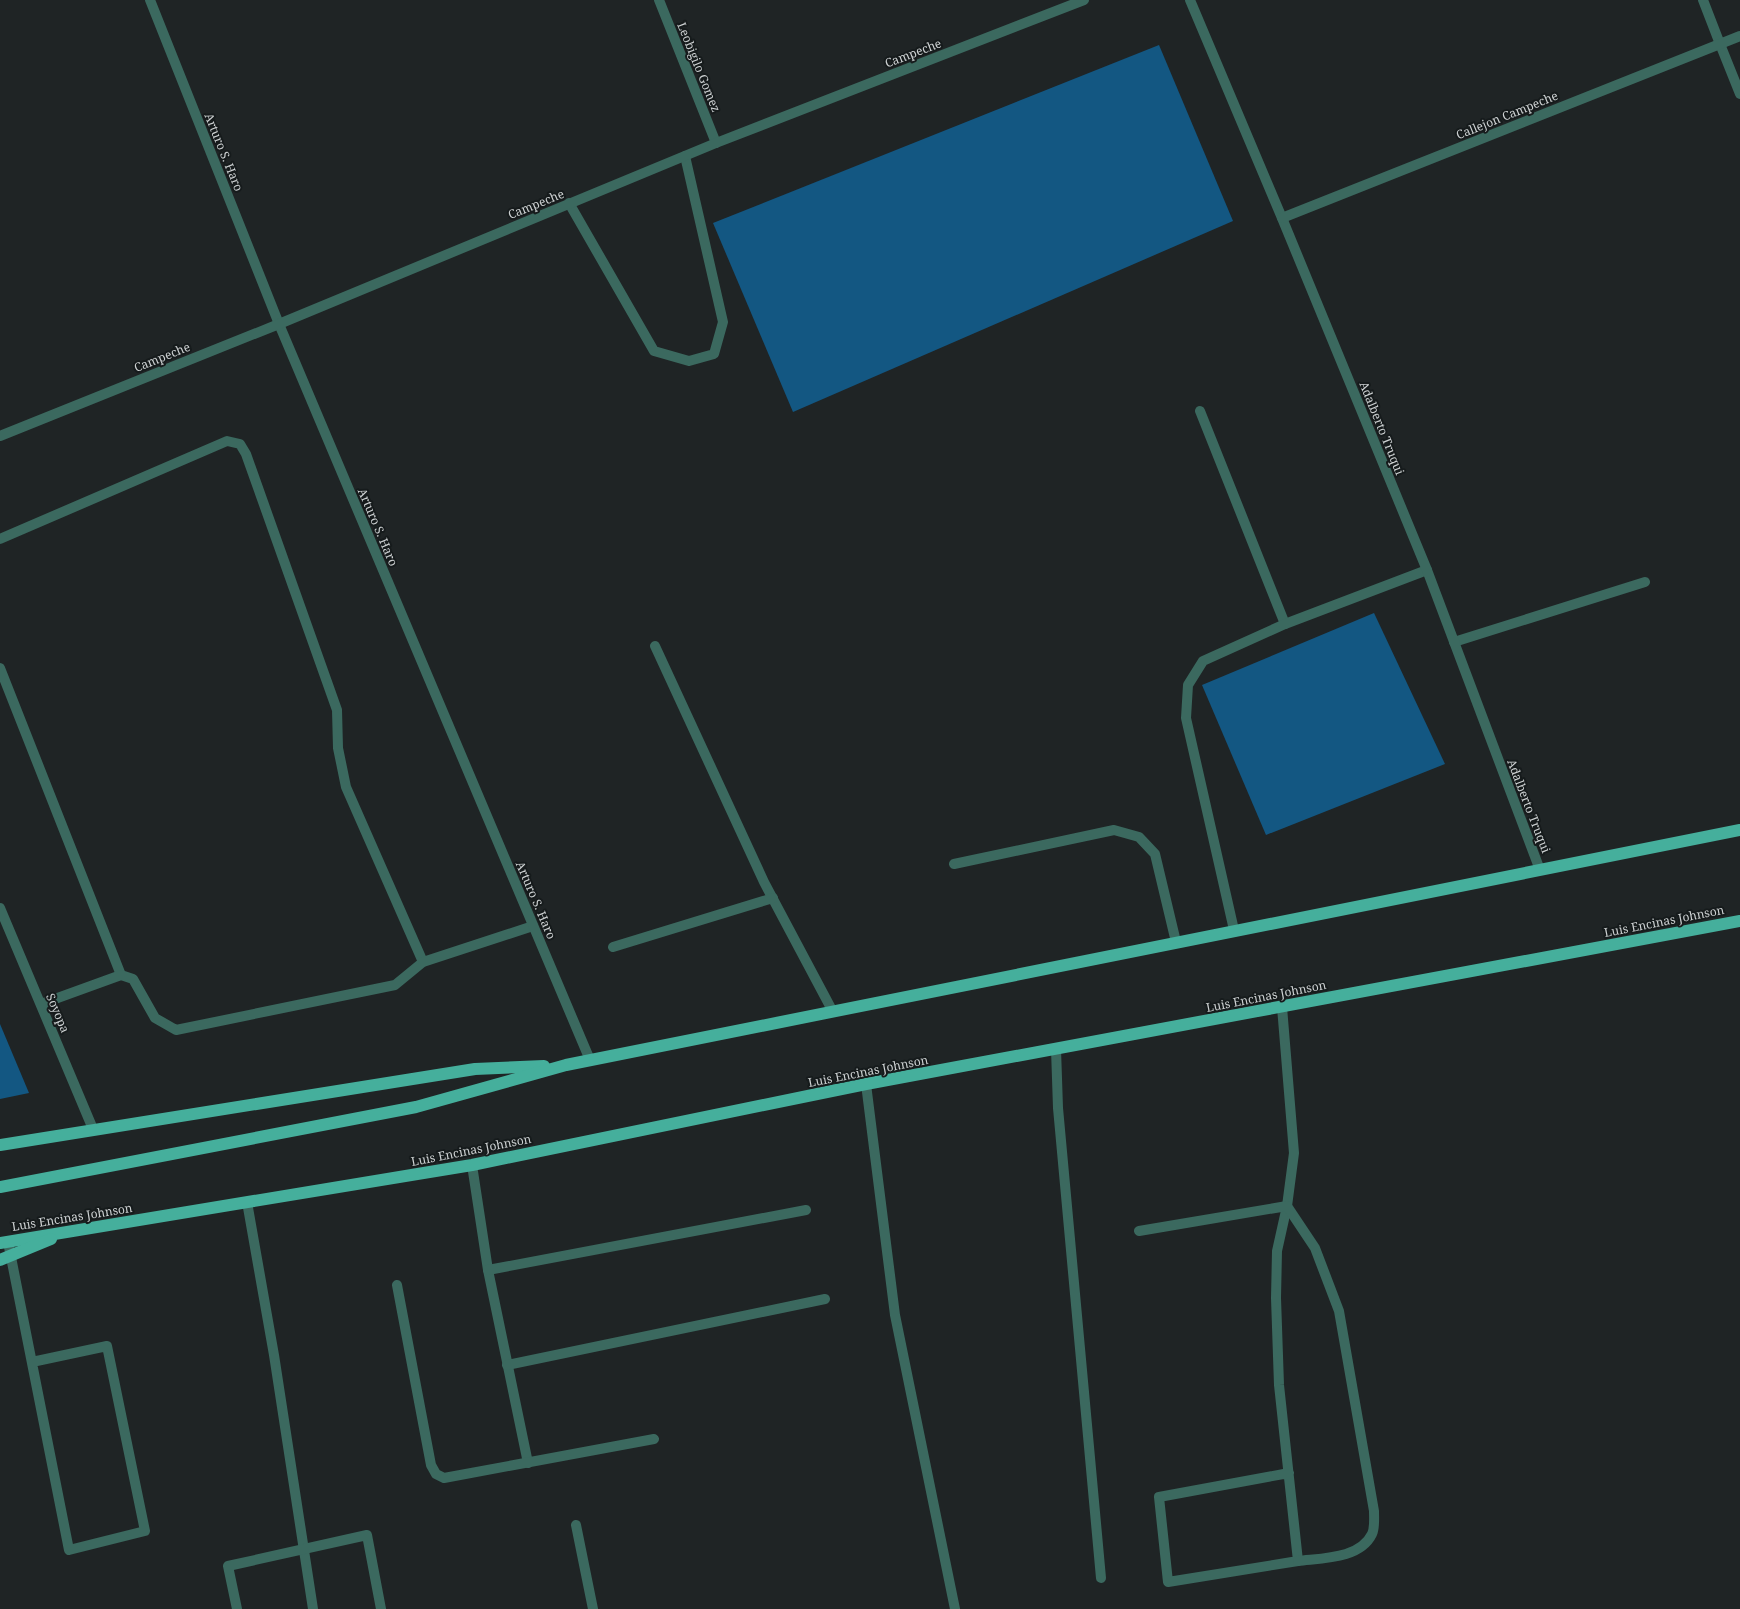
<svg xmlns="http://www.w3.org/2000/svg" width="1740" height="1609" font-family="'Noto Serif',serif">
<rect width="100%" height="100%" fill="#1f2425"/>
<!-- building -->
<g fill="#135782">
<polygon points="1159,45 1233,221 793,412 713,223"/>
<polygon points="1374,613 1445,764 1266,835 1202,685"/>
<polygon points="0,1024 29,1093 0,1099"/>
</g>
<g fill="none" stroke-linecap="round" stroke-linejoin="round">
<!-- service -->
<g stroke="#3b695f" stroke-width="10">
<polyline points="1720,44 1740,94"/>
<polyline points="569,203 654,351 689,361 714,354 723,322 685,156"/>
<polyline points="1200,411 1285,624"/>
<polyline points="0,539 227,441 240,444 246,454 337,710 338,748 346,787 423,962"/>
<polyline points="1454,642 1645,582"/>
<polyline points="655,646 764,882 832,1010"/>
<polyline points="0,668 121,975"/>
<polyline points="954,864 1114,830 1139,837 1155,854 1176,942"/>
<polyline points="1234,930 1186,718 1188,685 1203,661 1285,624 1427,570"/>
<polyline points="613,947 773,898"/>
<polyline points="41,1004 121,975 133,979 155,1018 176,1030 395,985 423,962 533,926"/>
<polyline points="1282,1007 1294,1153 1287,1206 1277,1251 1276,1298 1279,1385 1298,1561 1168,1582 1159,1497 1289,1473"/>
<polyline points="1056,1049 1058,1108 1101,1578"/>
<polyline points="866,1084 895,1315 955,1609"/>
<polyline points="472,1165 488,1270 528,1463"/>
<polyline points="247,1202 274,1355 313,1609"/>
<path d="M1139 1231 1287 1206 1315 1248 1339 1311 1374 1511C1374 1518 1375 1528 1372 1534 1360 1559 1322 1558 1298 1561"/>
<polyline points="8,1242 69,1550 145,1531 107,1346 32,1362"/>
<polyline points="488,1270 806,1210"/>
<polyline points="397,1285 431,1465 436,1474 444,1478 654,1439"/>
<polyline points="507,1365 825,1299"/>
<polyline points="576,1525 593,1609"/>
<polyline points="237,1609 228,1566 367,1535 381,1609"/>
</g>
<!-- minor -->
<g stroke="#3b695f" stroke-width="10">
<polyline points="150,0 279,324 590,1060"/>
<polyline points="659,0 716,143"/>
<polyline points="1190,0 1282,218 1427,570 1540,870"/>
<polyline points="1703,0 1720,44"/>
<polyline points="1282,218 1740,36"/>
<polyline points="0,436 279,324 716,143 1084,0"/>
<polyline points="0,908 93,1129"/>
</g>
<!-- primary -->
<g stroke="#45af9c" stroke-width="12">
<polyline points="0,1145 475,1069 544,1066"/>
<polyline points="0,1187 416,1107 566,1065 1740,830"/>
<polyline points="0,1243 472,1165 866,1084 1740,921"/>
<polyline points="0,1260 51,1239"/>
</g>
</g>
<g text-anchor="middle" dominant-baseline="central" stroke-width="4" stroke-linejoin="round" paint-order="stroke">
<!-- street labels -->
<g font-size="12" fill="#ced2d3" stroke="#161b1c">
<text transform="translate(913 53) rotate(-21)">Campeche</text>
<text transform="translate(699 67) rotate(68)">Leobigilo Gomez</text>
<text transform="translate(1507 115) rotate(-22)">Callejon Campeche</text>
<text transform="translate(224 152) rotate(68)">Arturo S. Haro</text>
<text transform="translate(536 204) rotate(-22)">Campeche</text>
<text transform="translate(162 357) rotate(-22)">Campeche</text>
<text transform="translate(1382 428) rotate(68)">Adalberto Truqui</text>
<text transform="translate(378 527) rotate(67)">Arturo S. Haro</text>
<text transform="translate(1529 806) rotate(69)">Adalberto Truqui</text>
<text transform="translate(536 900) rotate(67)">Arturo S. Haro</text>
<text transform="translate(1664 921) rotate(-11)">Luis Encinas Johnson</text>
<text transform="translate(1266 996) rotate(-11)">Luis Encinas Johnson</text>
<text transform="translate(58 1013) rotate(67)">Soyopa</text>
<text transform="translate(868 1071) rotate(-11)">Luis Encinas Johnson</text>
<text transform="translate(471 1150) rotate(-11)">Luis Encinas Johnson</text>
<text transform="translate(72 1217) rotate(-9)">Luis Encinas Johnson</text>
</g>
</g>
</svg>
